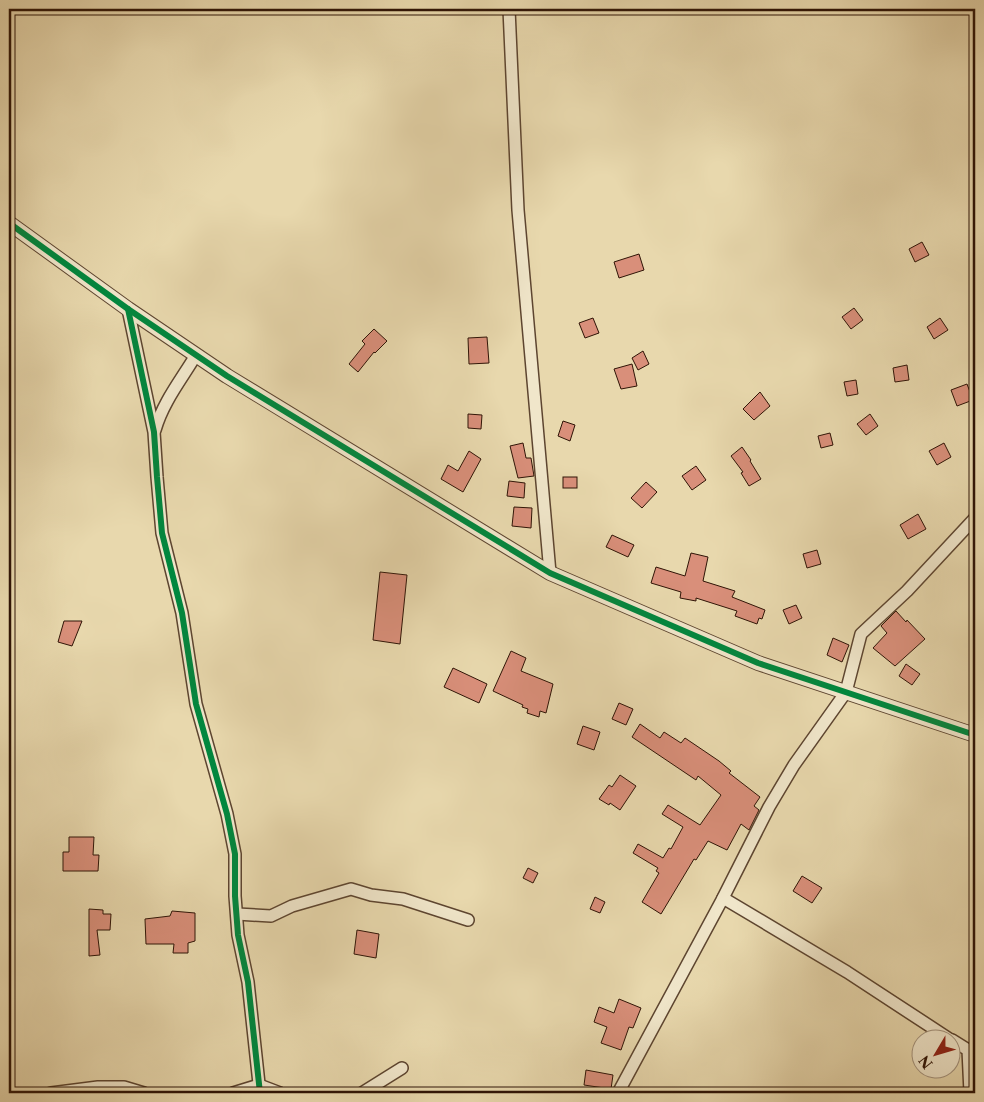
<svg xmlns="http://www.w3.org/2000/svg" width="984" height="1102" font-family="'Libre Caslon Text',serif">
<rect width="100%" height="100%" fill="#e8d8ad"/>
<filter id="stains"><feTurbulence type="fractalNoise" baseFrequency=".004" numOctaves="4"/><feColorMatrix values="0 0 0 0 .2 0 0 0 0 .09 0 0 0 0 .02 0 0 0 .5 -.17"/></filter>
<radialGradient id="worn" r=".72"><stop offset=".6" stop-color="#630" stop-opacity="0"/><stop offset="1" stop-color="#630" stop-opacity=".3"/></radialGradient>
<!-- building -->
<g fill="#d98f7a" stroke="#2f1406">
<polygon points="922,242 929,255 915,262 909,249"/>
<polygon points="639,254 644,270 619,278 614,262"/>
<polygon points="854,308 863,320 851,329 842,317"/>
<polygon points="593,318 599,333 585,338 579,323"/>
<polygon points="940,318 948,330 934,339 927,327"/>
<polygon points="374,329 387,341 375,353 374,352 358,372 349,364 365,344 362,341"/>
<polygon points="487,337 489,363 469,364 468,338"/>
<polygon points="643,351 649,364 638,370 632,358"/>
<polygon points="632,364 637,386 621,389 614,369"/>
<polygon points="907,365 909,380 895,382 893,368"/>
<polygon points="856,380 858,394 847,396 844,382"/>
<polygon points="967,384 973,400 957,406 951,390"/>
<polygon points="760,392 770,406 754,420 743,409"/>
<polygon points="468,414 482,415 481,429 468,428"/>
<polygon points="870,414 878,426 866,435 857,424"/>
<polygon points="563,421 575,425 570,441 558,436"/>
<polygon points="830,433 833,445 821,448 818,436"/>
<polygon points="523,443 526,458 531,458 534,476 518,478 510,446"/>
<polygon points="944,443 951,457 937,465 929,451"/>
<polygon points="742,447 751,460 750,461 761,479 749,486 741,473 743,472 731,456"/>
<polygon points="469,451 481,459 463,492 441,479 448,465 458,471"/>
<polygon points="696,466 706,480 692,490 682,476"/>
<rect x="563" y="477" width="14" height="11"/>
<polygon points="509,481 525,483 524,498 507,496"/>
<polygon points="646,482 657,492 642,508 631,498"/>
<polygon points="514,507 532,508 531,528 512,526"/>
<polygon points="918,514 926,529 908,539 900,525"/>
<polygon points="612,535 634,545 628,557 606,547"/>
<polygon points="817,550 821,564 807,568 803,554"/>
<polygon points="691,553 708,557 703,581 735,591 732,597 765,610 762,619 759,618 757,624 735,616 737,611 696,598 696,601 680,598 681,592 651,583 656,567 685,576"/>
<polygon points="380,572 407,575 400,644 373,640"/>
<polygon points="796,605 802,618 789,624 783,610"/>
<polygon points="896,611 906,622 907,620 925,639 895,666 873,648 887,633 881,626"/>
<polygon points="64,621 82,621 72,646 58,642"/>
<polygon points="833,638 849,645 842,662 827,655"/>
<polygon points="511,651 526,658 521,671 553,684 546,713 540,711 539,717 527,713 528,709 522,707 523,705 493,691"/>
<polygon points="906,664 920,674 912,685 899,676"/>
<polygon points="453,668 487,684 479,703 444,687"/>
<polygon points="619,703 633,709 626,725 612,719"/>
<polygon points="640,724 660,738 664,732 681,743 685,738 719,761 731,771 729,773 760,797 754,806 759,810 749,830 741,824 727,850 708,841 696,860 694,859 661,914 642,902 659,873 656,871 658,868 633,853 638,844 663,858 669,848 671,849 683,827 662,814 668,805 700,825 721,795 698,776 696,780 632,737"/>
<polygon points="583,726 600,732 594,750 577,744"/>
<polygon points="620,775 636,786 620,810 610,803 609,805 599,799 609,785 612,787"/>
<polygon points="69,837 94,837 93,855 99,855 98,871 63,871 63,852 69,852"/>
<polygon points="528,868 538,873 533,883 523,878"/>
<polygon points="802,876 822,888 812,903 793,891"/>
<polygon points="595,897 605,902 600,913 590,909"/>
<polygon points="89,909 103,910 103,914 111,914 110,930 97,930 100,955 89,956"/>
<polygon points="172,911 195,913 195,941 188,943 188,953 173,953 174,944 146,944 145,919 170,916"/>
<polygon points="357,930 379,934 376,958 354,954"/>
<polygon points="619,999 641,1008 633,1028 629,1027 621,1050 601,1043 607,1027 594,1022 599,1007 614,1013"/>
<polygon points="586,1070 613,1075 611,1089 584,1085"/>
</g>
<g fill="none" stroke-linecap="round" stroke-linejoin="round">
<!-- minor casing -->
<g stroke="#5d4530" stroke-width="14">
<g id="minor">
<polyline points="509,9 518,210 550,573"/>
<polyline points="128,309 154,432 157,477 162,533 182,613 196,704 227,814 235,854 235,896 238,935 248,982 260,1093"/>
<path d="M155 430C163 402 181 380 196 355"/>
<polyline points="723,898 847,972 951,1040"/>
<polyline points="237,914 271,916 292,906 351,889 371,895 403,899 468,920"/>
<polyline points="952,1040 968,1050 970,1093"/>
<polyline points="51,1093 98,1087 124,1087 144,1093"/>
<polyline points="233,1093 259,1085 280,1093"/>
<polyline points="362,1093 402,1068"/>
<polyline points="618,1093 723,898 769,807 794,765 846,692 861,634 907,591 975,518"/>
</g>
</g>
<!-- tertiary casing -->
<g stroke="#5d4530" stroke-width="16">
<polyline id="tertiary" points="9,223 128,309 227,376 550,573 758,663 975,735"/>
</g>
<!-- minor -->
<use href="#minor" stroke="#f0e6ca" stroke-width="11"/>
<!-- tertiary -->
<use href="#tertiary" stroke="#f0e6ca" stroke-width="14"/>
<!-- cycleway casing -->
<g stroke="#f0e6ca" stroke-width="9">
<g id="cycleway">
<polyline points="9,223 128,309 227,376 550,573 758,663 975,735"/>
<polyline points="128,309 154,432 157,477 162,533 182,613 196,704 227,814 235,854 235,896 238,935 248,982 260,1093"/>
</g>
</g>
<!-- cycleway -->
<use href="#cycleway" stroke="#00873e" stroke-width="6"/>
</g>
<!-- margin -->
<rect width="984" height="1102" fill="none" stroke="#e8d8ad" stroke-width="30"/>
<rect x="10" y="10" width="964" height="1082" fill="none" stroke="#2f1406" stroke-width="2.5"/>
<rect x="15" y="15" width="954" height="1072" fill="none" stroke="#2f1406"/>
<!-- north arrow -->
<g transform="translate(936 1054) rotate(232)"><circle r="24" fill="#f0e6ca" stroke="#a3927c"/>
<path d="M0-4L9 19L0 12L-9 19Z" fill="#8f2418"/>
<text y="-8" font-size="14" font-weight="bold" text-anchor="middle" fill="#2f1406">N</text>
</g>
<rect width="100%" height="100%" filter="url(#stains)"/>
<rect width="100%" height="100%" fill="url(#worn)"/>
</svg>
